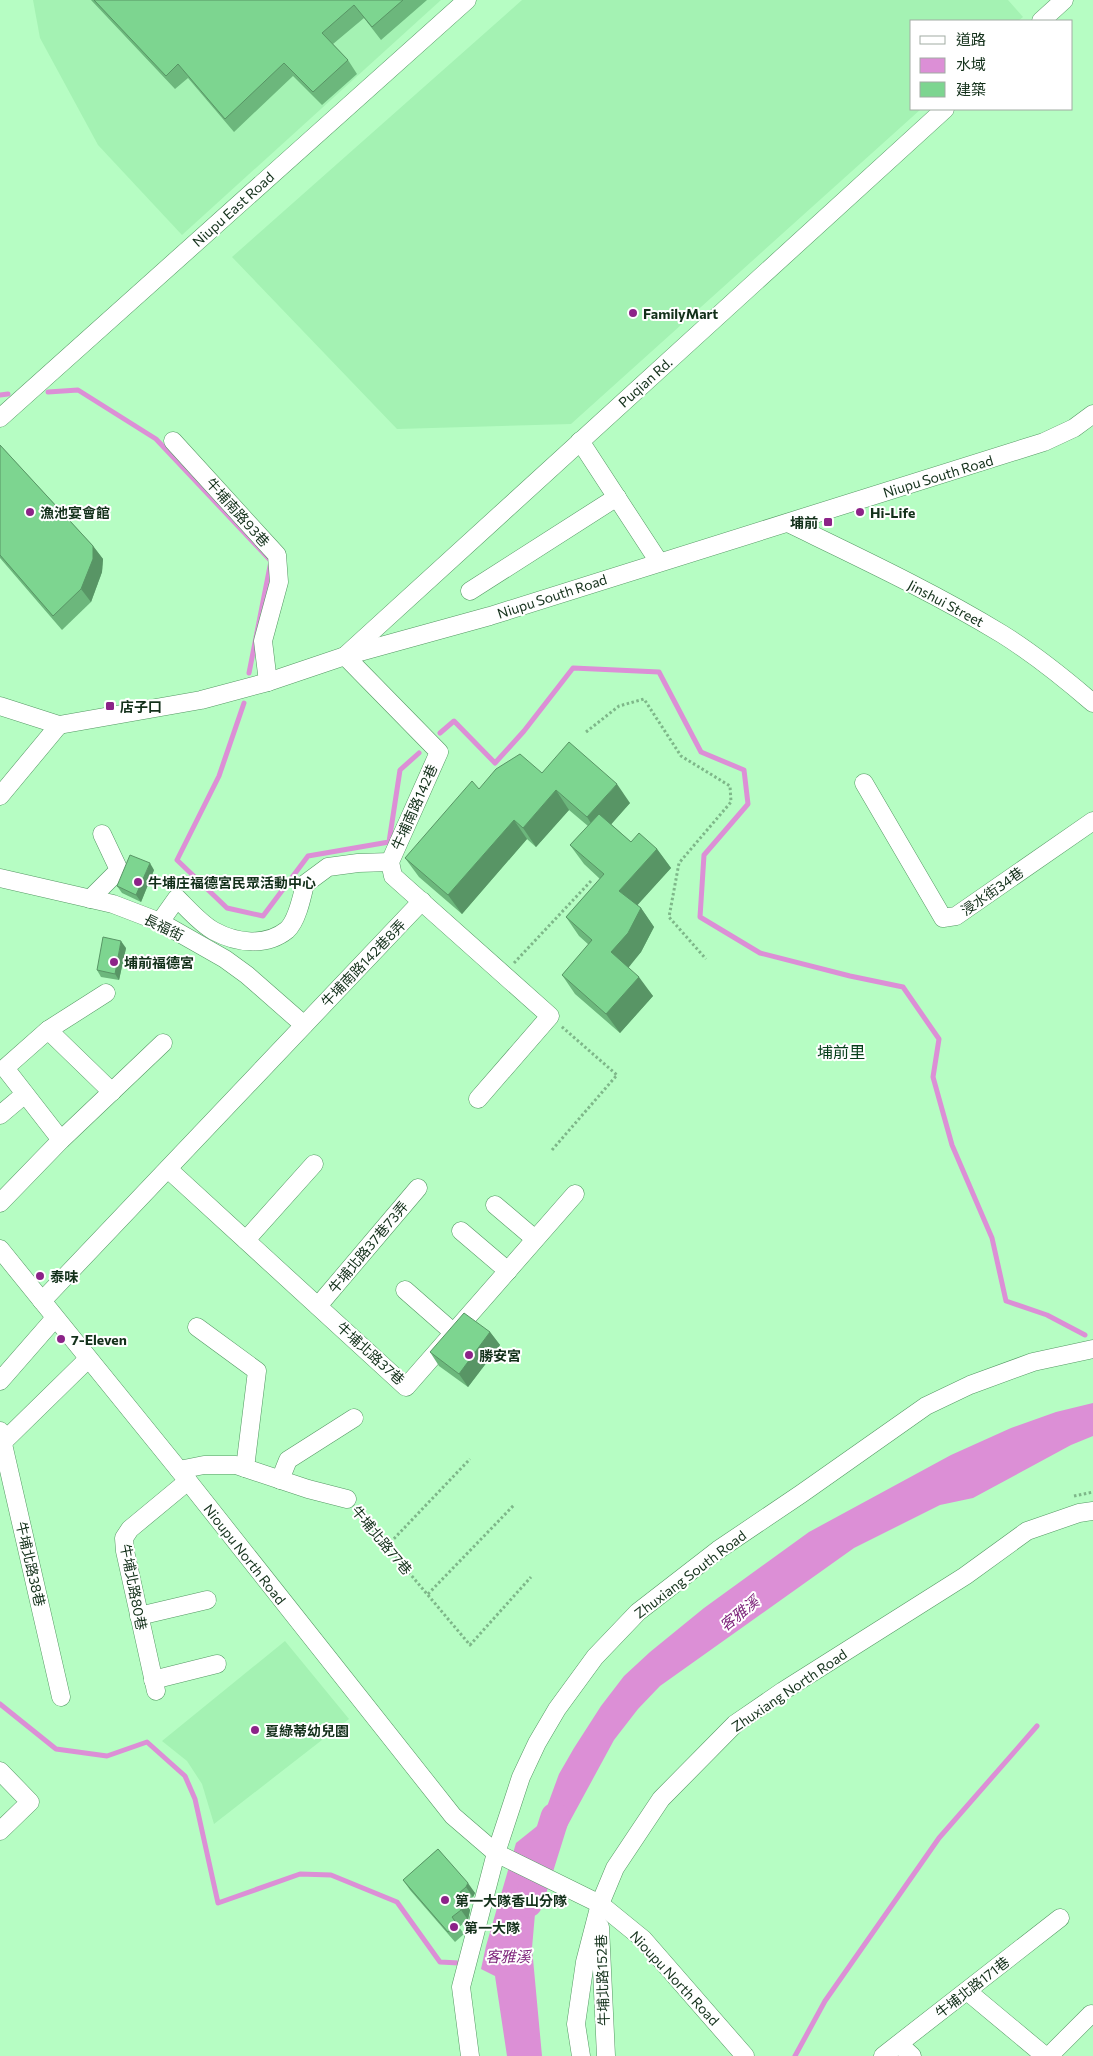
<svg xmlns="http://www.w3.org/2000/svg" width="1093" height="2056" font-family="Commissioner,'Noto Sans TC',sans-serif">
<rect width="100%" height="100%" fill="#b6fdc3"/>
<!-- built -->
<g fill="#a4f2b3">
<polygon points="33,0 441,0 182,235 98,145 40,38"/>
<polygon points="522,0 1008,0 1023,17 1018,21 912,21 912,109 921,109 571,424 397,429 232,257"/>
<polygon points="285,1641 349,1719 214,1824 202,1784 187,1761 162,1741"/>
</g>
<!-- water -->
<polygon fill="#dc8fd6" points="1093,1403 1093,1436 1071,1445 973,1498 940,1505 854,1548 660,1686 638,1709 614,1740 557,1845 540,1857 532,1948 542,2056 507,2056 495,1976 481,1969 486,1946 516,1843 541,1823 559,1774 574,1748 601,1706 624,1676 650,1652 704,1608 809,1532 951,1455 1011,1428 1056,1412"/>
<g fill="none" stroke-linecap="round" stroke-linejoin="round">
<!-- stream -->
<g stroke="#dc8fd6" stroke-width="5">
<polyline points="48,392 78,390 156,439 271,561 249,673"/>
<polyline points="0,395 8,394"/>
<polyline points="244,703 219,776 177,860 227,908 263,916 308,856 389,842 400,770 419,753"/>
<polyline points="440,733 454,721 495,763 524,731 573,668 659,672 701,752 744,770 748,804 704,855 700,917 760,953 850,976 903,987 939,1039 933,1077 952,1145 992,1238 1006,1301 1047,1315 1085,1335"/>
<polyline points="0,1704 56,1749 107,1756 147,1742 185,1776 195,1799 218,1903 300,1874 331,1875 397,1902 440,1962 459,1963"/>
<polyline points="795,2056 825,2001 939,1838 1037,1726"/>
</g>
<!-- river -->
<polyline stroke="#dc8fd6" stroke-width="29" points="528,1903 555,1817"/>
<!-- minor casing -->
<g stroke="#549863" stroke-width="19">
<g id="minor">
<polyline points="1041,21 1064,0"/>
<polyline points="0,418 467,0"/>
<polyline points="173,441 277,555 279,582 263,641 268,682"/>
<polyline points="580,441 659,562"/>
<path d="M788 523C860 558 933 592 1002 634 1034 654 1064 678 1093 703"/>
<polyline points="470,591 617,497"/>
<polyline points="0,706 59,725 201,700 268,682 345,656 490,616 1044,442 1074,428 1093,414"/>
<polyline points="864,783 943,918 956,916 1093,821"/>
<polyline points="0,796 59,725"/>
<polyline points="0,878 113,904 160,922 225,959 247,975 304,1025"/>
<polyline points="90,899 119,870 102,834"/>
<path d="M160 922 177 898C188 909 201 924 214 931 236 943 266 947 287 930 297 921 302 897 305 884L328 867 358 863 390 862"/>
<polyline points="48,1030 106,993"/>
<polyline points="478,1099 550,1016 393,876 390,862 439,752 345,656 945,109"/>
<polyline points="0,1115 25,1094"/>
<polyline points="61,1140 5,1068 48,1030 112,1092"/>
<polyline points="168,1169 406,1387 575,1194"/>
<polyline points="0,1203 61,1140 163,1043"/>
<polyline points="495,1205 535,1239"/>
<polyline points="461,1231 508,1271"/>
<polyline points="246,1240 314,1164"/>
<polyline points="0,1249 188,1481 453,1816 496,1853 600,1904 643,1939 745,2056"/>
<polyline points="405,1290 454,1333"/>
<polyline points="42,1301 422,901"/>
<polyline points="318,1306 418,1188"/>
<polyline points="197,1327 257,1371 245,1468"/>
<polyline points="0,1381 55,1318"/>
<polyline points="0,1431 61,1697"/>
<polyline points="0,1445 88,1359"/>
<polyline points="179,1470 204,1465 236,1465 308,1489 347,1499"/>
<polyline points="280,1480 288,1460 354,1418"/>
<polyline points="139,1616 207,1600"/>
<polyline points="153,1680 217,1664"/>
<polyline points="156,1691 125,1551 124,1538 130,1529 188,1481"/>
<polyline points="0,1771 30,1802 0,1831"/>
<polyline points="600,1927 606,2056"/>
<polyline points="967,1991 1045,2056"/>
<polyline points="899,2044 912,2056"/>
<polyline points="470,2056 461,1987 496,1853 521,1777 537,1743 557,1709 595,1657 638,1612 718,1550 801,1494 926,1406 970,1385 1033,1362 1093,1349"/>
<polyline points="581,2056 576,2024 585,1962 600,1904 615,1868 661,1799 735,1724 783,1691 965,1576 1027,1531 1079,1513 1093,1511"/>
<polyline points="883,2056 1060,1918"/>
<polyline points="1049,2056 1091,2014"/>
</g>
</g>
<!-- path -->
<g stroke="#7eb789" stroke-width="3" stroke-dasharray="2.5 2.5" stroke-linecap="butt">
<polyline points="586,732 619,706 644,699 681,756 730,786 731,802 679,863 669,917 706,959"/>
<polyline points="514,963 591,881"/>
<polyline points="552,1150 617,1075 561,1026"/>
<polyline points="1074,1496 1093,1492"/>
<polyline points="357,1511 470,1645 531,1577"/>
<polyline points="387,1546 470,1459"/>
<polyline points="428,1594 514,1505"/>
</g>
<!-- minor -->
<use href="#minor" stroke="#fff" stroke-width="18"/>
</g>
<!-- wall -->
<g fill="#6cb77c">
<polygon points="91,0 427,0 381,40 364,18 333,44 348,60 357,74 322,105 293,76 234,132 188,78 175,89"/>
<polygon points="0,445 93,546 103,559 102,572 91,602 62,630 0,558"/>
<polygon points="542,773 630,803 611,824 631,842 657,849 671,868 637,905 641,908 654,927 641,952 628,967 653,996 620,1033 575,994 562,975 589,945 579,936 566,917 600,879 584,864 570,845 588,826 569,810 536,847 527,839 462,914 419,877 405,858 479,789"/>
<polygon points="154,870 141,902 122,893 117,886"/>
<polygon points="126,948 119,980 101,977 97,970"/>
<polygon points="490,1332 500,1345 468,1387 439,1366 430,1352"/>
<polygon points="438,1849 475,1893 473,1897 466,1904 470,1910 468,1920 459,1927 464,1934 455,1942 410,1890 403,1880"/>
</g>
<!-- shaded-wall -->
<g fill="#589565">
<polygon points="93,546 103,559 102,572 91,602 81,589"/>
<polygon points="617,784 630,803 600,837 587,817"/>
<polygon points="556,790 569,810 536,847 523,828"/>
<polygon points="514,820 527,839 462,914 448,895"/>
<polygon points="657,849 671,868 633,910 619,891"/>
<polygon points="150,863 154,870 141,902 136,895"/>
<polygon points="641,908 654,927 641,952 625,972 611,952"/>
<polygon points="121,941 126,948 119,980 115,974"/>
<polygon points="639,977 653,996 620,1033 606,1014"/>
<polygon points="490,1332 500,1345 468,1387 459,1374"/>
<polygon points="468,1883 475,1893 473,1897 466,1887"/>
<polygon points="463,1900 470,1910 468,1920 461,1910"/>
</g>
<!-- building -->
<g fill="#7dd590" stroke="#589565">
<polygon points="94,0 403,0 372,27 354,5 322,33 348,60 313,92 284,63 225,119 178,64 166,76"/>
<polygon points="0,445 93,546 93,559 81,589 53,616 0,555"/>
<polygon points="569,742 617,784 587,817 556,790 523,828 514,820 448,895 405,858 472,781 479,789 496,769 520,754 542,773"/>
<polygon points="599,814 631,842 639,833 657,849 619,891 641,908 628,933 611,952 639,977 606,1014 562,975 592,940 566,917 604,874 570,845"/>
<polygon points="130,855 150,863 136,895 117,886"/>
<polygon points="103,937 121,941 115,974 97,970"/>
<polygon points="464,1313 490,1332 459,1374 430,1352"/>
<polygon points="438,1849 468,1883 466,1887 458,1894 463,1900 461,1910 452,1917 457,1924 448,1932 403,1880"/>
</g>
<!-- markers -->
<g fill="#8c2388" stroke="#fff" stroke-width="2">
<circle cx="633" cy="313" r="5"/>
<circle cx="30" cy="512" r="5"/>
<circle cx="860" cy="512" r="5"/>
<rect x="823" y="517" width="10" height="10" rx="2.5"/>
<rect x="105" y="701" width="10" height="10" rx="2.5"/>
<circle cx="138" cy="882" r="5"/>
<circle cx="114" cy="962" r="5"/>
<circle cx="40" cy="1276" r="5"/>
<circle cx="61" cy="1339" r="5"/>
<circle cx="469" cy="1355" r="5"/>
<circle cx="255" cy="1730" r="5"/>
<circle cx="445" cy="1900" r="5"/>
<circle cx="454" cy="1927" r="5"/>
</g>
<g text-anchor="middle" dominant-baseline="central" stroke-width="4" stroke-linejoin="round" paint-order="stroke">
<!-- street labels -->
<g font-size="14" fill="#13301a" stroke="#fff">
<text transform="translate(233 209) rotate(-42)">Niupu East Road</text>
<text transform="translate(645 382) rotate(-42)">Puqian Rd.</text>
<text transform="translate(938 476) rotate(-17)">Niupu South Road</text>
<text transform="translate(238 512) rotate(48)">牛埔南路93巷</text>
<text transform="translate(552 596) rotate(-18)">Niupu South Road</text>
<text transform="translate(946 603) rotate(28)">Jinshui Street</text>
<text transform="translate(414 807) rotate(-66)">牛埔南路142巷</text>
<text transform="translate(992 891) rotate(-35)">浸水街34巷</text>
<text transform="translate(164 927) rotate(26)">長福街</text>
<text transform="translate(363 963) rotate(-46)">牛埔南路142巷8弄</text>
<text transform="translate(368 1247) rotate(-50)">牛埔北路37巷73弄</text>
<text transform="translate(371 1353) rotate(42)">牛埔北路37巷</text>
<text transform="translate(382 1540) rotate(50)">牛埔北路77巷</text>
<text transform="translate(245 1554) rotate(52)">Nioupu North Road</text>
<text transform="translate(31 1564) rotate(77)">牛埔北路38巷</text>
<text transform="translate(690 1574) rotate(-37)">Zhuxiang South Road</text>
<text transform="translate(134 1587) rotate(79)">牛埔北路80巷</text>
<text transform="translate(789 1690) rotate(-34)">Zhuxiang North Road</text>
<text transform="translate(675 1978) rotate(47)">Nioupu North Road</text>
<text transform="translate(602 1980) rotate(-92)">牛埔北路152巷</text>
<text transform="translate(972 1987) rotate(-38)">牛埔北路171巷</text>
</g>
<!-- poi labels -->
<g font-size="14" font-weight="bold" fill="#13301a" stroke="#fff" text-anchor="start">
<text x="643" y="313">FamilyMart</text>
<text x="40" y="512">漁池宴會館</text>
<text x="870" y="512">Hi-Life</text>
<text x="818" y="522" text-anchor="end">埔前</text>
<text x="120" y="706">店子口</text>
<text x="148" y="882">牛埔庄福德宮民眾活動中心</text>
<text x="124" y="962">埔前福德宮</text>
<text x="50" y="1276">泰味</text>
<text x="71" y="1339">7-Eleven</text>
<text x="479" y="1355">勝安宮</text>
<text x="265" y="1730">夏綠蒂幼兒園</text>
<text x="455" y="1900">第一大隊香山分隊</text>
<text x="464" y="1927">第一大隊</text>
</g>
<!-- water labels -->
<g font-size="15" font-style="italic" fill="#7d237a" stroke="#fff">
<text transform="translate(739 1613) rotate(-39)">客雅溪</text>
<text x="508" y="1956">客雅溪</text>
</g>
<!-- quarter labels -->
<g font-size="16" fill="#063f1a" stroke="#fff">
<text x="841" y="1051">埔前里</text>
</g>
</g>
<!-- legend -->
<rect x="910" y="20" width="162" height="90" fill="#ffffff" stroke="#a1aca3"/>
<rect x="920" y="36" width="25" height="8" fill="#ffffff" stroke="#a1aca3"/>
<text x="956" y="45" font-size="15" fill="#13301a">道路</text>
<rect x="920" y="58" width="25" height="15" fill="#dc8fd6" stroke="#a1aca3"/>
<text x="956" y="70" font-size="15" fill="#13301a">水域</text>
<rect x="920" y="82" width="25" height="15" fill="#7dd590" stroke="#a1aca3"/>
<text x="956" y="95" font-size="15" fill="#13301a">建築</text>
</svg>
